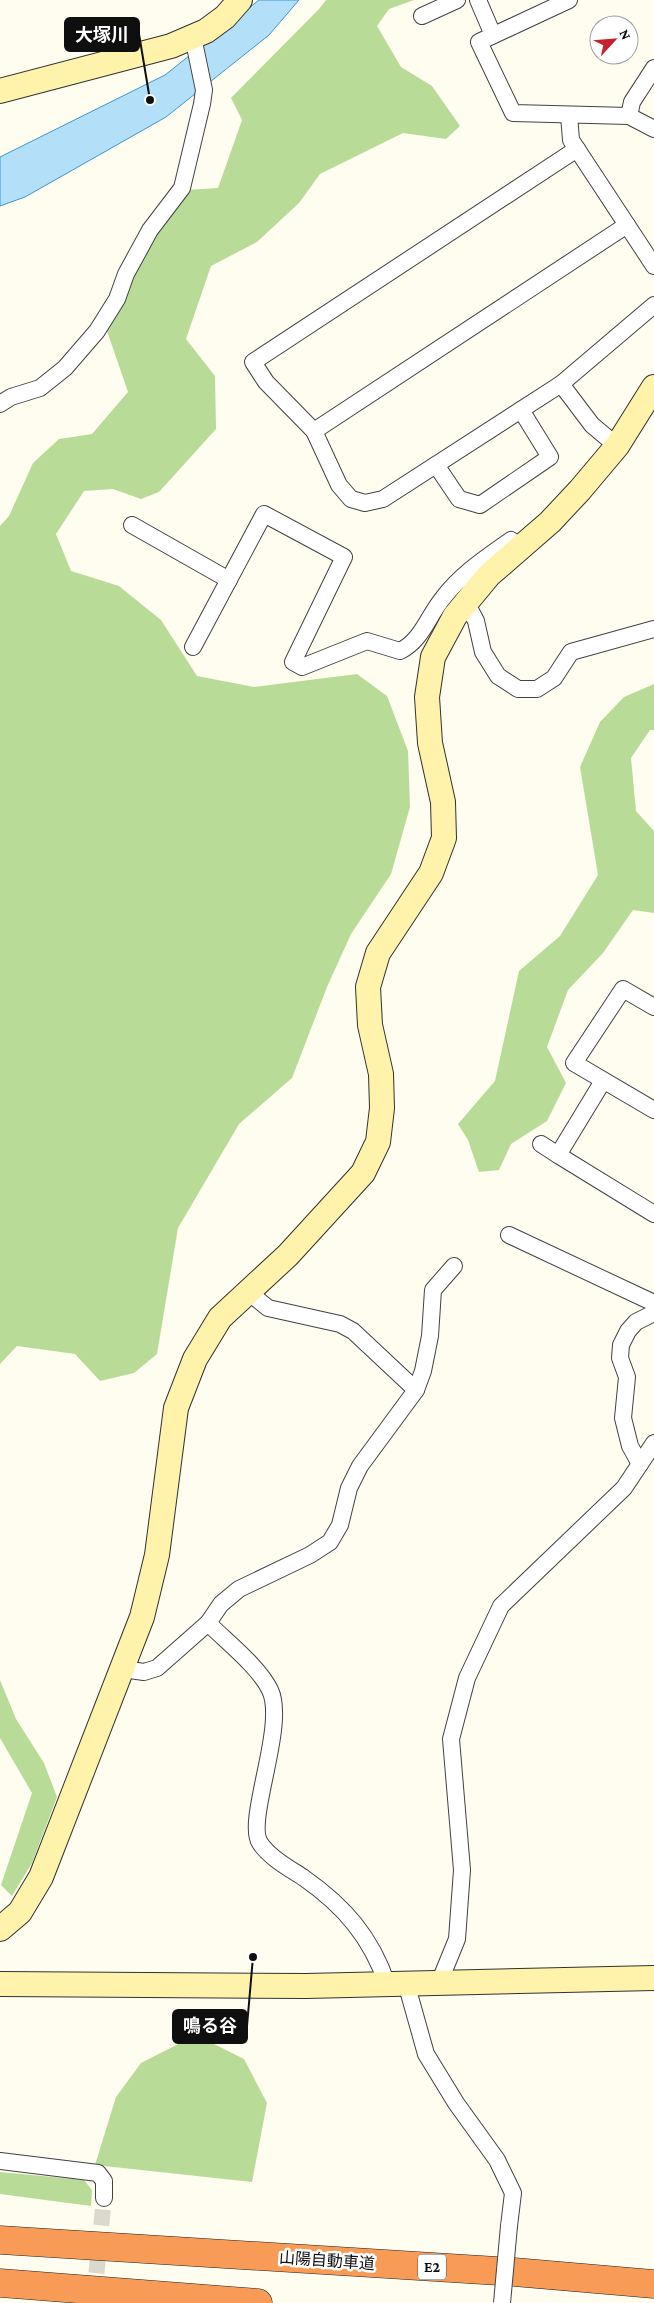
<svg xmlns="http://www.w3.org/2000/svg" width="654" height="2303" font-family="'Crimson Pro','Noto Sans JP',serif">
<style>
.forest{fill:#b8dc97}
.water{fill:#b3e0f8;stroke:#3998d1}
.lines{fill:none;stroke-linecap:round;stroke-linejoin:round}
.street-tunnel{stroke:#dbd8ce;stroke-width:16;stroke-dasharray:16 8;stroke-linecap:butt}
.street-casing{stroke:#424242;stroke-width:18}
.secondary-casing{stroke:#313131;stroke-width:26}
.highway-casing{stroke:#202020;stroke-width:29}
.street{stroke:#fff;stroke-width:16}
.secondary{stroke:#fff3ab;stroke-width:24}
.highway{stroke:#f89b56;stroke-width:28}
.street-bridge-casing{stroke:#424242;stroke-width:18;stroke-linecap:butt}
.street-bridge{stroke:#fff;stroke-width:16}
.labels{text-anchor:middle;stroke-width:5;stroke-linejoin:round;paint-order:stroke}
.shield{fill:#fff;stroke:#575757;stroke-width:1}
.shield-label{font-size:15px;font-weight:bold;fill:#0f0f0f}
.street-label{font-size:16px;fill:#0f0f0f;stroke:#fff}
.leader{fill:none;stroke:#0f0f0f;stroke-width:2}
.callout-dot{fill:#0f0f0f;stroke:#fff;stroke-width:2}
.callout{fill:#0f0f0f;stroke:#0f0f0f;stroke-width:2}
.callout-label{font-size:18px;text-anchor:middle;font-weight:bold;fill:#fff}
</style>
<rect width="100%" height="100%" fill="#fffcf0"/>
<!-- forest -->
<g class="forest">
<path d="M 326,0 L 414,0 L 389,9 L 377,26 L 401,67 L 432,86 L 460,126 L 446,139 L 403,133 L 320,174 L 299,203 L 257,242 L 211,266 L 186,339 L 215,376 L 216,429 L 159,492 L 141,499 L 113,489 L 84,491 L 56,534 L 71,571 L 119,586 L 161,620 L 197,676 L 254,687 L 357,674 L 387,696 L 408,751 L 410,807 L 391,874 L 351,934 L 327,987 L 292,1078 L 239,1124 L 178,1228 L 157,1354 L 134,1373 L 100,1381 L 75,1354 L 17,1346 L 0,1364 L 0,526 L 9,516 L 33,463 L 59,439 L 92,434 L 128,392 L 107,331 L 120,308 L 136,265 L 186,190 L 218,188 L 242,120 L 231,98 L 319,9 Z"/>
<path d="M 654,684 L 654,730 L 650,730 L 631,758 L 636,811 L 654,831 L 654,913 L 633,910 L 603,953 L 568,990 L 547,1047 L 566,1083 L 547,1121 L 511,1144 L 499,1170 L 479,1172 L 468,1140 L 458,1124 L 495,1081 L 519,971 L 560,936 L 598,875 L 580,767 L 600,722 L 624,697 Z"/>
<path d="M 0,1680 L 16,1719 L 44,1763 L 57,1797 L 32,1863 L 12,1896 L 1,1885 L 32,1793 L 0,1738 Z"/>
<path d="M 196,2035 L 244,2059 L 267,2103 L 252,2182 L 95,2165 L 116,2097 L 141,2063 Z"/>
<path d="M 0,2172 L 84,2180 L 92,2190 L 91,2206 L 0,2194 Z"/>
</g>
<!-- water -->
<path class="water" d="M 259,0 L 299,0 L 269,35 L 166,117 L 25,197 L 0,206 L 0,157 L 165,75 Z"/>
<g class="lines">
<!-- street-tunnel -->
<path class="street-tunnel" d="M 94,2297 L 104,2198"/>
<defs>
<g id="street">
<path d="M 478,0 L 493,35"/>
<path d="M 569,0 L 479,42 L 513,113 L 629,116 L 654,129"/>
<path d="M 422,16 L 457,0"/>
<path d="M 569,115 L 571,140 L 654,266"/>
<path d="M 629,116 L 632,102 L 654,68"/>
<path d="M 577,149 L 253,362 L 266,382 L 314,431 L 339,485 L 351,499 L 365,503 L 383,499 L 561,384 L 654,305"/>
<path d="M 561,384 L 592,425 L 617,446"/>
<path d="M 0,404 L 11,397 L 40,388 L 65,368 L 97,331 L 117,299 L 126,274 L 150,230 L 182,188 L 202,104 L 204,90 L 193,37"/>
<path d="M 314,431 L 627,225"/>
<path d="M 436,465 L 459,499 L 480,505 L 550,457 L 521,410"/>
<path d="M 132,525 L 229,580"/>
<path d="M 466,602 L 476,621 L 483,652 L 498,676 L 518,689 L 537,689 L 554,678 L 571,652 L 654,629"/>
<path d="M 193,647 L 264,514 L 344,557 L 293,662 L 302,667 L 367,641 L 400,651 C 422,640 428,616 443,598 C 461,574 487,557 511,540 L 522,547"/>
<path d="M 654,1007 L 623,989 L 574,1063 L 654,1110"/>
<path d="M 603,1081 L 558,1155 L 654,1214"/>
<path d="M 541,1144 L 558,1155"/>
<path d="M 509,1235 L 654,1303"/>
<path d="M 247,1291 L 268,1308 L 340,1324 L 353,1331 L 416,1390"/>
<path d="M 640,1464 L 630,1446 L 623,1418 L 627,1377 L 620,1358 L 621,1345 L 628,1331 L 636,1322 L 654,1313"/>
<path d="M 208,1623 C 227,1642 259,1667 270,1690 C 287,1725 245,1821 260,1843 C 270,1858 289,1868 304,1878 C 344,1906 371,1937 387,1984"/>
<path d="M 123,1669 L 144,1672 L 157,1668 L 208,1623 L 221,1604 L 239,1589 L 310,1555 L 330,1542 L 340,1525 L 349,1488 L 360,1466 L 416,1390 L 423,1371 L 430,1336 L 433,1290 L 454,1266"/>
<path d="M 406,1983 L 426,2054 L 456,2103 L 497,2160 L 513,2193 L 509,2226"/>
<path d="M 439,1983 L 457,1939 L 462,1870 L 451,1739 L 467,1678 L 501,1606 L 624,1488 L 654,1443"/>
<path d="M 0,2161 L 98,2173 L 104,2181 L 104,2198"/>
</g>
<g id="secondary">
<path d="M 0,91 L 171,46 L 206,31 L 225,17 L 240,0"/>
<path d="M 0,1929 L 20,1912 L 41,1877 L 142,1617 L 157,1555 L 176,1408 L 195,1359 L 220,1318 L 288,1255 L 363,1173 L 378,1142 L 382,1108 L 381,1074 L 370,1025 L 368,987 L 378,953 L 431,873 L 444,838 L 443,802 L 430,743 L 427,697 L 433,657 L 455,616 L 489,575 L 550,522 L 580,490 L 617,446 L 654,387"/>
<path d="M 0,1984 L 306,1986 L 654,1978"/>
</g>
<g id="highway">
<path d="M 0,2240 L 514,2272 L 654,2284"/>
<path d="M 0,2283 L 258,2303"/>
</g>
</defs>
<!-- street casing -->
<use href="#street" class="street-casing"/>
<!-- secondary casing -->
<use href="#secondary" class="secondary-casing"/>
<!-- highway casing -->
<use href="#highway" class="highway-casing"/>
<!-- street -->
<use href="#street" class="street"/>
<!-- secondary -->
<use href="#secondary" class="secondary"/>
<!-- highway -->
<use href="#highway" class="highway"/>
<defs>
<path id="street-bridge" d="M 502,2303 L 509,2226"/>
</defs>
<!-- street-bridge casing -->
<use href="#street-bridge" class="street-bridge-casing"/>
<!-- street-bridge -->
<use href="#street-bridge" class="street-bridge"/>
</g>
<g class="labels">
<!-- shield labels -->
<rect class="shield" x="418" y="2254.5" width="28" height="25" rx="4"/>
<g class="shield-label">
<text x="432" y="2272">E2</text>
</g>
<!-- street labels -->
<g class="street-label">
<text transform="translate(327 2260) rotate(4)" y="6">山陽自動車道</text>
</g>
</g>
<!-- callouts -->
<path class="leader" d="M150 100L139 34M253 1957L247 2026"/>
<g class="callout-dot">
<circle cx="150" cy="100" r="5"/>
<circle cx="253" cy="1957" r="5"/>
</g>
<g class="callout">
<rect x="65" y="18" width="74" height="33" rx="5"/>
<rect x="173" y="2010" width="74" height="33" rx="5"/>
</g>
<g class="callout-label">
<text x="102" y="41">大塚川</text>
<text x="210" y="2032">鳴る谷</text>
</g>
<!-- north arrow -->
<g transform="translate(614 40) rotate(64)"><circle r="24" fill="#ffffff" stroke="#9f9f9f"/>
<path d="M0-4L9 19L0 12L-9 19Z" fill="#c3222e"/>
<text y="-8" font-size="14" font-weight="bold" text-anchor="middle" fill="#0f0f0f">N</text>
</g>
</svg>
